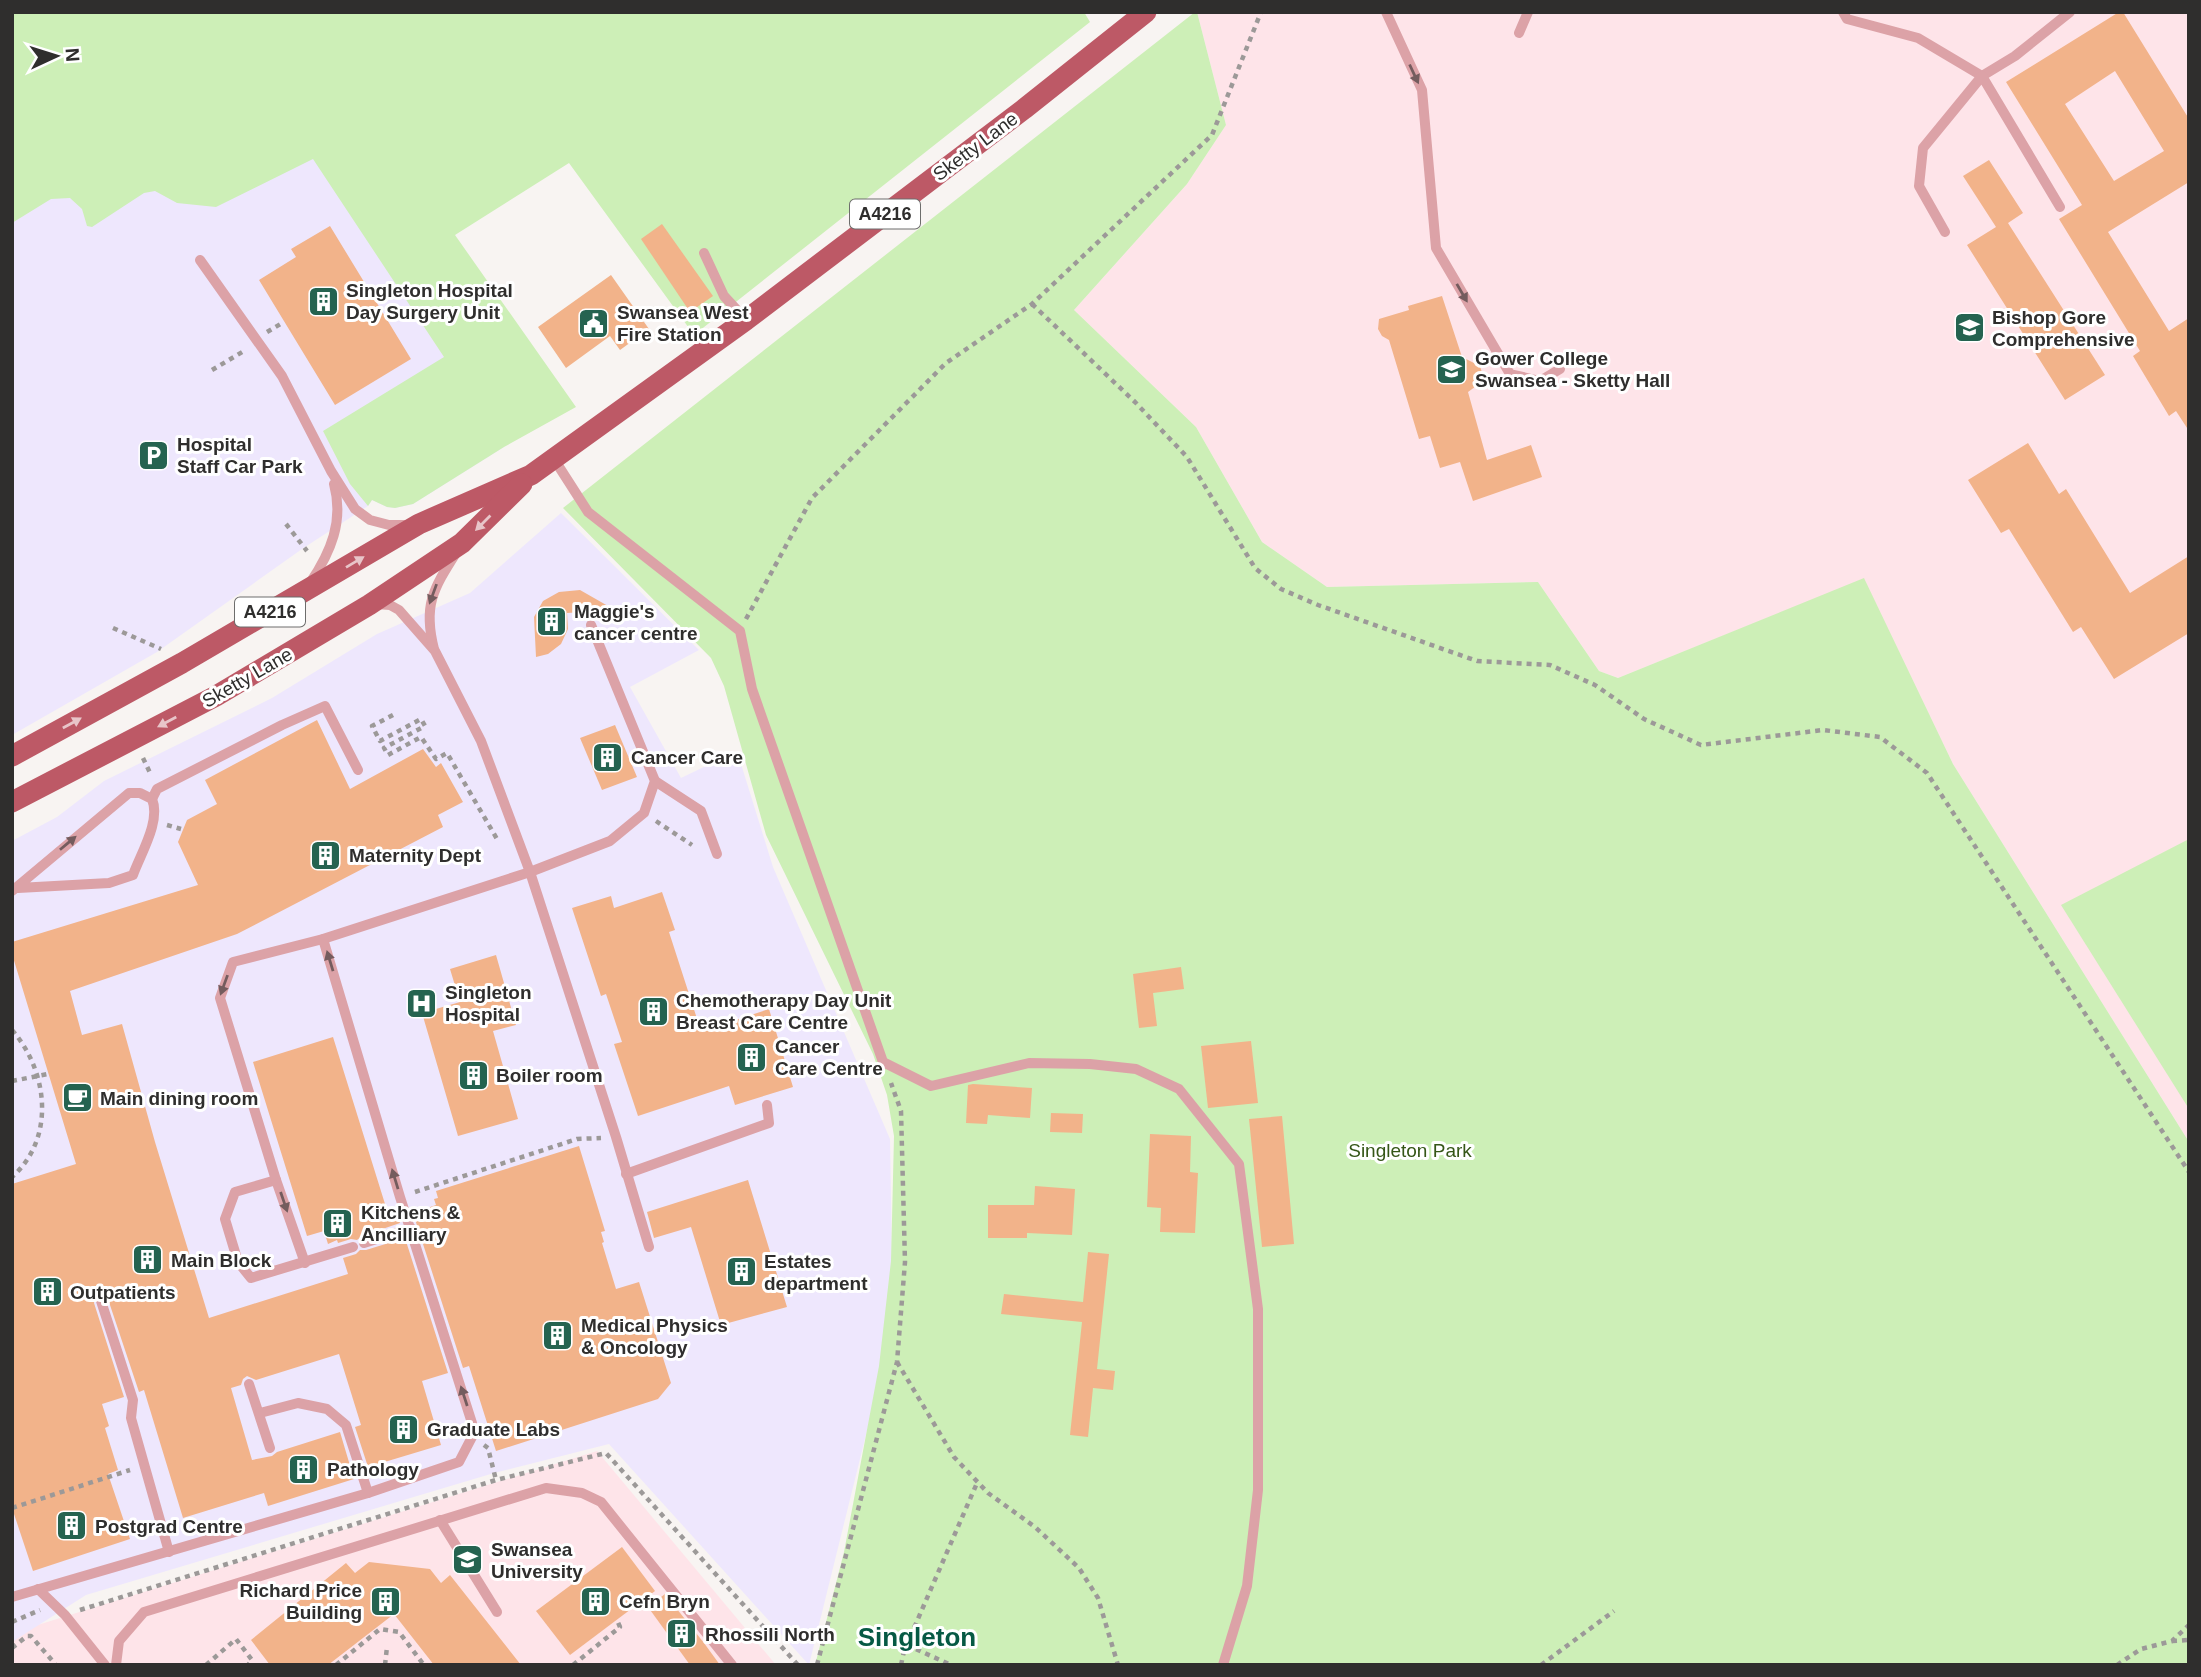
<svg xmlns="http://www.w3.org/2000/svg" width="2201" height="1677" font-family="Arial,sans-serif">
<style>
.education{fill:#fee4e9}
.medical{fill:#eee7fd}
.green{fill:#cdefb7}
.building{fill:#f2b38a;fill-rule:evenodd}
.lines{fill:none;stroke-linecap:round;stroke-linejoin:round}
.path{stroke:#9c9998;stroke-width:4.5;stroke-dasharray:5 5;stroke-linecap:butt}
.lane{stroke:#dca2a7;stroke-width:10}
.primary{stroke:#bd5966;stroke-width:21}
.oneway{fill:#745c5e}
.oneway2{fill:#e8c5c9}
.labels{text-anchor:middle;stroke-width:6;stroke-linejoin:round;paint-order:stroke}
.shield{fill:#fff;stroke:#6d6d6c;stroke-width:2}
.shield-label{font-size:18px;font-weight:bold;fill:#2f2e2d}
.street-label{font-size:19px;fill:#2f2e2d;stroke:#fff}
.poi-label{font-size:19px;font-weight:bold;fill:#2f2e2d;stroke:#fff;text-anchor:start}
.park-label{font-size:19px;fill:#355617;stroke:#fff}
.district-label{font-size:26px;font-weight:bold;fill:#065944;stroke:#fff}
</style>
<rect width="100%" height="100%" fill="#f8f4f2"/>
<!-- education -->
<g class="education">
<path d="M 1197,12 L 2189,12 L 2189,1142 L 1953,764 L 1864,579 L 1618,678 L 1599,671 L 1538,582 L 1327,587 L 1262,542 L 1196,427 L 1074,310 L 1187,184 L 1226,125 Z"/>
<path d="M 597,1451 L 776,1665 L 12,1665 L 12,1633 Z"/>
</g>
<!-- medical -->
<g class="medical">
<path d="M 224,12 L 504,447 L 413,504 L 395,508 L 387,507 L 372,500 L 368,506 L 302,549 L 157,652 L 12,735 L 12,31 Z"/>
<path d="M 561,513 L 699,650 L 630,687 L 681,778 L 737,751 L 773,867 L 890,1139 L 892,1260 L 883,1366 L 809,1665 L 609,1444 L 494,1473 L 86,1595 L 12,1642 L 12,841 L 57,817 L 104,781 L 272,698 L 377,634 L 470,593 Z"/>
</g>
<!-- green -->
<g class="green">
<path d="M 12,12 L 1084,12 L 1090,22 L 694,335 L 569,163 L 455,235 L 576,407 L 504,447 L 413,504 L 395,508 L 387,507 L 372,500 L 368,506 L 350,484 L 323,431 L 444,357 L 313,159 L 216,207 L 177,203 L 155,191 L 144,193 L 92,227 L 87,226 L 82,209 L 70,198 L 51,199 L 12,223 Z"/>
<path d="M 1195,12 L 1197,12 L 1226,125 L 1187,184 L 1074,310 L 1196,427 L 1262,542 L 1327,587 L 1538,582 L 1599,671 L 1618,678 L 1864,578 L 1953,764 L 2189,1142 L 2189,1665 L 815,1665 L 844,1552 L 879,1366 L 891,1261 L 894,1136 L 887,1095 L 873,1054 L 766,835 L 724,686 L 711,658 L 563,508 Z"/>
<path d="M 2189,839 L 2189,1109 L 2061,905 Z"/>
</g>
<!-- building -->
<g class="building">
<path d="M 2119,12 L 2123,12 L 2189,119 L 2189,182 L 2108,232 L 2169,331 L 2189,318 L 2189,431 L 2176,411 L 2169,416 L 2133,356 L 2140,351 L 2059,219 L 2082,205 L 2006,82 ZM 2115,71 L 2164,151 L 2114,181 L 2065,104 Z"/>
<path d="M 1989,160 L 2023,213 L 2008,223 L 2105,375 L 2065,400 L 1967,245 L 1996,227 L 1963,176 Z"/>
<path d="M 662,224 L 713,296 L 690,312 L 641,239 Z"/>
<path d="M 330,226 L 411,359 L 335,405 L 259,280 L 296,257 L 291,249 Z"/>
<path d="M 611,275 L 649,329 L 620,350 L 610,336 L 566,368 L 538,327 Z"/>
<path d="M 1442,296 L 1462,357 L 1480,366 L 1483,376 L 1479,384 L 1468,392 L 1487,460 L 1531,445 L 1542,477 L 1473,501 L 1460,462 L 1440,468 L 1430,436 L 1419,439 L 1389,340 L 1382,336 L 1378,329 L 1379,319 L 1409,310 L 1408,306 Z"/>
<path d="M 2028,443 L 2059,494 L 2066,489 L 2130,593 L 2189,556 L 2189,633 L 2114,679 L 2081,627 L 2073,632 L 2009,529 L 2001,533 L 1968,480 Z"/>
<path d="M 580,590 L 615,610 L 567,613 L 568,629 L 561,644 L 548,654 L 536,657 L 534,617 L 543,601 L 559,592 Z"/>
<path d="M 317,720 L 350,789 L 423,749 L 436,767 L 441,763 L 463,802 L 438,815 L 443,827 L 237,934 L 70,991 L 82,1035 L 122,1024 L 155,1142 L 209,1318 L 348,1274 L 343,1258 L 356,1254 L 360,1250 L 366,1250 L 405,1238 L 448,1373 L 422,1381 L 441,1445 L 368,1467 L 355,1427 L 361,1425 L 339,1354 L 256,1380 L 247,1376 L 243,1379 L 241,1385 L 231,1388 L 252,1460 L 272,1456 L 277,1452 L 340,1432 L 354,1479 L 268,1506 L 264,1493 L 183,1518 L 144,1390 L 139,1392 L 108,1299 L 106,1295 L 99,1293 L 95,1296 L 94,1303 L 124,1397 L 102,1404 L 109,1426 L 105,1428 L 118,1470 L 108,1474 L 130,1539 L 33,1571 L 12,1508 L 12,1184 L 76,1164 L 12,954 L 12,942 L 198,885 L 178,842 L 187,820 L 217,804 L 205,780 Z"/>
<path d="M 615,725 L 637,777 L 602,790 L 580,738 Z"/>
<path d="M 662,892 L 675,930 L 669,932 L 700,1028 L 704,1027 L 705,1030 L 769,1009 L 793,1087 L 735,1105 L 729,1086 L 638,1116 L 614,1044 L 622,1042 L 606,994 L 601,996 L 572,908 L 611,896 L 614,908 Z"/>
<path d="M 496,955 L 516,1025 L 493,1031 L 518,1119 L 458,1136 L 422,1013 L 460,1002 L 450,969 Z"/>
<path d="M 1181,967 L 1184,989 L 1153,993 L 1157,1026 L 1139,1028 L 1133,974 Z"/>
<path d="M 333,1037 L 390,1220 L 398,1218 L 400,1223 L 362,1236 L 357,1240 L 351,1239 L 338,1243 L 337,1240 L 328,1244 L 324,1231 L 307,1236 L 253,1062 Z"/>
<path d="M 1251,1041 L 1258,1103 L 1208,1108 L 1201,1046 Z"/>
<path d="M 973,1084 L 1032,1088 L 1030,1118 L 988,1115 L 987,1124 L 966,1123 L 968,1085 Z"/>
<path d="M 1051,1113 L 1083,1114 L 1082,1133 L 1050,1132 Z"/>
<path d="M 1282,1116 L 1294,1244 L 1262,1247 L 1249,1119 Z"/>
<path d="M 1150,1134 L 1191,1136 L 1190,1172 L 1198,1173 L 1195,1233 L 1160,1232 L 1161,1208 L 1147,1207 Z"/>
<path d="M 579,1146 L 605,1231 L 601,1232 L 604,1242 L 602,1243 L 616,1289 L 639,1282 L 671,1383 L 658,1399 L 496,1451 L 469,1366 L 463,1368 L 413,1213 L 436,1205 L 434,1199 L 438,1198 L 436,1191 Z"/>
<path d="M 748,1180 L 787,1307 L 721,1325 L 691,1227 L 654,1238 L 647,1212 Z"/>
<path d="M 1035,1186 L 1075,1189 L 1072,1235 L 1027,1233 L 1027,1238 L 988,1238 L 988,1205 L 1034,1205 Z"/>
<path d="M 1088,1252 L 1109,1254 L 1097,1369 L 1115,1371 L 1113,1390 L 1093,1388 L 1088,1437 L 1070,1435 L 1082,1322 L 1001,1314 L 1004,1294 L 1083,1302 Z"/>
<path d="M 622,1547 L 655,1591 L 570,1655 L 536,1611 Z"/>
<path d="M 369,1562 L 430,1569 L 441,1583 L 450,1575 L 521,1665 L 434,1665 L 394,1614 L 328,1665 L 270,1665 L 251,1640 L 346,1563 L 355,1573 Z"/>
<path d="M 665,1594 L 704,1643 L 720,1665 L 690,1665 L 648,1607 Z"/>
</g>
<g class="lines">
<!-- path -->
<g class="path">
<path d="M 1032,304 L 1135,402 L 1187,457 L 1255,568 L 1281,589 L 1318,605 L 1477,661 L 1550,665 L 1595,685 L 1644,719 L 1701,745 L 1823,730 L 1880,737 L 1927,773 L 2189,1172"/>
<path d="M 267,332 L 284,322"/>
<path d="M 212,370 L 244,351"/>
<path d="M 286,524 L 307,551"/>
<path d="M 746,619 L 812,498 L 946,363 L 1032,304 L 1212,135 L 1261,12"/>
<path d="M 113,628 L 161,649"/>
<path d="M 393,715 L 372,726 L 380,741 L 421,719 L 425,726 L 384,748 L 388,755 L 421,737 L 436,759 L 447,753 L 497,839"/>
<path d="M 143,758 L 151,775"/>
<path d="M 656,821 L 692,845"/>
<path d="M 167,825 L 181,829"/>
<path d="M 12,1030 C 48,1071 56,1138 12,1177"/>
<path d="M 12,1081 L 48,1074"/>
<path d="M 415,1192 L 577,1139 L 601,1138"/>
<path d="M 897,1362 L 954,1457 L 988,1493 L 1035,1527 L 1079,1568 L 1098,1598 L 1118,1665"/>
<path d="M 484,1445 L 488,1448 L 496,1480"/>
<path d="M 12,1508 L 130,1470"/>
<path d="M 80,1610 L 496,1480 L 606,1453 L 798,1665"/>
<path d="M 12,1622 L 40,1610"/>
<path d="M 2172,1641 L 2189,1640"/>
<path d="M 907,1645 L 951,1665"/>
<path d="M 12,1648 L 27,1636 L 31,1636 L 56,1665"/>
<path d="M 206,1665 L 236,1639 L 252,1660 L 248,1665"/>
<path d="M 336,1665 L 380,1629 L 399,1632 L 424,1665"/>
<path d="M 385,1665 L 387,1647"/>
<path d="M 573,1665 L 620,1627 L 617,1620"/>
<path d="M 817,1665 L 897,1362 L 905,1262 L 901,1111 L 891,1083"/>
<path d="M 901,1665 L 904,1651 L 977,1483"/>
<path d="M 1541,1665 L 1614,1611"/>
<path d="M 2117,1665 L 2141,1649 L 2172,1641 L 2189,1625"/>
</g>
<!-- lane -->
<g class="lane">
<path d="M 1386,12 L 1422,90 L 1436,248 L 1510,374 L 1540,381 L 1560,369"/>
<path d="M 1843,12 L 1847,19 L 1918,38 L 1982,76 L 2015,56 L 2070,12"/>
<path d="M 1519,33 L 1528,12"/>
<path d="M 1945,232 L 1919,186 L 1923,148 L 1982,76 L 2060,207"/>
<path d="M 704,253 L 724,296 L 746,320"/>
<path d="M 200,260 L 282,376 L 331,471 L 355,509 L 370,520 L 389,525 L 408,525"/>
<path d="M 554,459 L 588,512 L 740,631 L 752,689 L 883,1062 L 931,1086 L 1029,1063 L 1090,1064 L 1136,1069 L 1179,1089 L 1239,1164 L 1258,1309 L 1258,1490 L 1247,1586 L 1223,1665"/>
<path d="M 310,583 C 331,552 344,521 334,484"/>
<path d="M 376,604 L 390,605 L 399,610 L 435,651 L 481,741 L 530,872 L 616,1137 L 649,1247"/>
<path d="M 434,649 C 423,606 433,589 456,553"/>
<path d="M 655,781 L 701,811 L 717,854"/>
<path d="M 152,799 L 157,789 L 282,725 L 325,706 L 358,770"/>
<path d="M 12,891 L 129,793 L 140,793 L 152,799 C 161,821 141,853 133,875 L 109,883 L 18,888"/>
<path d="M 626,1174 L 769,1123 L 767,1105"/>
<path d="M 276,1180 L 235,1192 L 225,1219 L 238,1262 L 251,1278 L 353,1247"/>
<path d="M 364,1243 L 411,1228"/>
<path d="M 305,1263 L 276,1180 L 220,998 L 233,962 L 323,939 L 530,872 L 610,841 L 644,813 L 655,781 L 591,625"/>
<path d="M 101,1301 L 133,1400 L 131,1418 L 169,1552"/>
<path d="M 249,1384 L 270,1448"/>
<path d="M 260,1413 L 298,1403 L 327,1409 L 346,1425 L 368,1493"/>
<path d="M 440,1520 L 497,1612"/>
<path d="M 38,1589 L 65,1615 L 105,1665"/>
<path d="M 12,1597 L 368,1493 L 459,1462 L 472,1437 L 472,1423 L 400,1197 L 323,939"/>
<path d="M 116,1665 L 119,1641 L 144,1612 L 546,1488 L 582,1493 L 601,1502 L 732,1665"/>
</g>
<!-- primary -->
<g class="primary">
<path d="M 12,756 L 182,663 L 419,524 L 531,475 L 746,320 L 1024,109 L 1146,12"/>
<path d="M 12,802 L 216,696 L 369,605 L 462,543 L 522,484"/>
</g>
</g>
<!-- one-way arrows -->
<defs><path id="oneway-solid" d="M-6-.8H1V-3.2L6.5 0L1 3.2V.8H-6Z" transform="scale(1.75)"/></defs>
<g class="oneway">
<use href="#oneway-solid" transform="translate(1414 74) rotate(65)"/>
<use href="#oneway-solid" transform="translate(1462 293) rotate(60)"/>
<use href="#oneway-solid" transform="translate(433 594) rotate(110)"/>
<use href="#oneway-solid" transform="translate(68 843) rotate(-40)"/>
<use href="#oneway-solid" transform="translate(330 961) rotate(-107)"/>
<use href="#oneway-solid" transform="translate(224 985) rotate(110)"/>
<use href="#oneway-solid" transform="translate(395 1179) rotate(-107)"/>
<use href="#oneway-solid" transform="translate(284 1202) rotate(71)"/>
<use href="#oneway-solid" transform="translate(464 1396) rotate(-108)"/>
</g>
<g class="oneway2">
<use href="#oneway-solid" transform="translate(483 523) rotate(135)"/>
<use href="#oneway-solid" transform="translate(355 562) rotate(-31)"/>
<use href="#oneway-solid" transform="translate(167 722) rotate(152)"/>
<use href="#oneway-solid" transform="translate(72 723) rotate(-29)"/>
</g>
<!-- icons -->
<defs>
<symbol id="building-square" viewBox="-11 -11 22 22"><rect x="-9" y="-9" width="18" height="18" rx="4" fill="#256350" stroke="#fff"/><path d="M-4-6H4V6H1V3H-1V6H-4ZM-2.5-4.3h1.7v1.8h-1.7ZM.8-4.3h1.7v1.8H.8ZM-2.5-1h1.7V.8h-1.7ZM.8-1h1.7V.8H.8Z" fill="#fff"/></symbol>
<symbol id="civic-square" viewBox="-11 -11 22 22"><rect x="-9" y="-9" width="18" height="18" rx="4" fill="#256350" stroke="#fff"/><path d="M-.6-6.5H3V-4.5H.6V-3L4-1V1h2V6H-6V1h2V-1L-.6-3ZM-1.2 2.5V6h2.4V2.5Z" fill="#fff"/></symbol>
<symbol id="school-square" viewBox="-11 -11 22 22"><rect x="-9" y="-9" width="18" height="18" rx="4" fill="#256350" stroke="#fff"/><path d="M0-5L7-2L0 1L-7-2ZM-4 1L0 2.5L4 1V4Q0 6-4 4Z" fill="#fff"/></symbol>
<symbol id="university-square" viewBox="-11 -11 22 22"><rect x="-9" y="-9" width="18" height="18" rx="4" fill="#256350" stroke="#fff"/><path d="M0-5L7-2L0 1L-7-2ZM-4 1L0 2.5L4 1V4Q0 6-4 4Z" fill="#fff"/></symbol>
<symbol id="parking-square" viewBox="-11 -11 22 22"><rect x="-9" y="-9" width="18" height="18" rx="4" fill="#256350" stroke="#fff"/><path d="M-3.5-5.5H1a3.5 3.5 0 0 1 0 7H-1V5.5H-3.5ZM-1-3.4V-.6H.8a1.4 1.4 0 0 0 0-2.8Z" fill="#fff"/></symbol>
<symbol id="hospital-square" viewBox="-11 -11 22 22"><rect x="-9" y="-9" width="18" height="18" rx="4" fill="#256350" stroke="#fff"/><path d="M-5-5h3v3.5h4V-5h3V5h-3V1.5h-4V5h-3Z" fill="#fff"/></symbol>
<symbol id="cafe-square" viewBox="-11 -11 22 22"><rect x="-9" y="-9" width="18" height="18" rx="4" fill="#256350" stroke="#fff"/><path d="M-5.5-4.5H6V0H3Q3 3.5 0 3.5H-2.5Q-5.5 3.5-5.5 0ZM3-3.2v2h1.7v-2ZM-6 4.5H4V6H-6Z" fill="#fff"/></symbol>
</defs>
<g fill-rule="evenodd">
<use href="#building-square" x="306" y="284" width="35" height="35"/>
<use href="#civic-square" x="576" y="306" width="35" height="35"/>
<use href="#school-square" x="1952" y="310" width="35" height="35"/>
<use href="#university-square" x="1434" y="352" width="35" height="35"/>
<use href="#parking-square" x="136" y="438" width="35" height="35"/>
<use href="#building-square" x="534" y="604" width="35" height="35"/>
<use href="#building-square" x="590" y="740" width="35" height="35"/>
<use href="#building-square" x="308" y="838" width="35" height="35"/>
<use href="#hospital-square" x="404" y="986" width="35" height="35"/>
<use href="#building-square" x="636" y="994" width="35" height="35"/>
<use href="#building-square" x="734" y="1040" width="35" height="35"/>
<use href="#building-square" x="456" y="1058" width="35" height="35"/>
<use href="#cafe-square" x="60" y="1080" width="35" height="35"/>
<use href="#building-square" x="320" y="1206" width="35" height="35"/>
<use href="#building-square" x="130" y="1242" width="35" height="35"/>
<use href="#building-square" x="724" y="1254" width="35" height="35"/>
<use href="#building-square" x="30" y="1274" width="35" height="35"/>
<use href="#building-square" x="540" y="1318" width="35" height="35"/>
<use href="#building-square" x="386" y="1412" width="35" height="35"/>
<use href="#building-square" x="286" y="1452" width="35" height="35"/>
<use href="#building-square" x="54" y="1508" width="35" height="35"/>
<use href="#university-square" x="450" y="1542" width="35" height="35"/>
<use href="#building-square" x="368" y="1584" width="35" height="35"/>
<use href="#building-square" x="578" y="1584" width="35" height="35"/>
<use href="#building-square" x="664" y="1616" width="35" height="35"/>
</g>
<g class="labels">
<!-- shield labels -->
<g class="shield">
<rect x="850" y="199.5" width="70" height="29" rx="5"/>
<rect x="235" y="597.5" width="70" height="29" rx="5"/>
</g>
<g class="shield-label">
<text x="885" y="220">A4216</text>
<text x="270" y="618">A4216</text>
</g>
<!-- street labels -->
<g class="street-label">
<text transform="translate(975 146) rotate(-37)" y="7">Sketty Lane</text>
<text transform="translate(247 677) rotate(-30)" y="7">Sketty Lane</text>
</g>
<!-- poi labels -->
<g class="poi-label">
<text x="346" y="297">Singleton Hospital<tspan x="346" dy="22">Day Surgery Unit</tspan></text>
<text x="617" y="319">Swansea West<tspan x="617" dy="22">Fire Station</tspan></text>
<text x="1992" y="324">Bishop Gore<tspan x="1992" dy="22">Comprehensive</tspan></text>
<text x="1475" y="365">Gower College<tspan x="1475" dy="22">Swansea - Sketty Hall</tspan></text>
<text x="177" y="451">Hospital<tspan x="177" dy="22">Staff Car Park</tspan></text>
<text x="574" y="618">Maggie's<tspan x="574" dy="22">cancer centre</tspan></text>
<text x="631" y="764">Cancer Care</text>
<text x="349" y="862">Maternity Dept</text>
<text x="445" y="999">Singleton<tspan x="445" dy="22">Hospital</tspan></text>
<text x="676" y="1007">Chemotherapy Day Unit<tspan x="676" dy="22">Breast Care Centre</tspan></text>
<text x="775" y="1053">Cancer<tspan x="775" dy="22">Care Centre</tspan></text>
<text x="496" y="1082">Boiler room</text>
<text x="100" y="1105">Main dining room</text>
<text x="361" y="1219">Kitchens &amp;<tspan x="361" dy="22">Ancilliary</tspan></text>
<text x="171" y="1267">Main Block</text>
<text x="764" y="1268">Estates<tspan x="764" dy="22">department</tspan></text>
<text x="70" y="1299">Outpatients</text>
<text x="581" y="1332">Medical Physics<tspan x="581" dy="22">&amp; Oncology</tspan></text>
<text x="427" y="1436">Graduate Labs</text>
<text x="327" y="1476">Pathology</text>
<text x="95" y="1533">Postgrad Centre</text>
<text x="491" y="1556">Swansea<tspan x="491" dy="22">University</tspan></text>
<text x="362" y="1597" text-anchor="end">Richard Price<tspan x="362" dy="22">Building</tspan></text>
<text x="619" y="1608">Cefn Bryn</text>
<text x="705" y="1641">Rhossili North</text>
</g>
<!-- park labels -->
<g class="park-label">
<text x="1410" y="1157">Singleton Park</text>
</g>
<!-- district labels -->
<g class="district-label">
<text x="917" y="1646">Singleton</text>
</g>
</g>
<!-- border -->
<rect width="2201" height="1677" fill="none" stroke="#2f2e2d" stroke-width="28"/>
<!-- north arrow -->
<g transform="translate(56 56) rotate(86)" stroke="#ffffff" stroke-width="5" paint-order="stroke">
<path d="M0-5L12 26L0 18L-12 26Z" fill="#2f2e2d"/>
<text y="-10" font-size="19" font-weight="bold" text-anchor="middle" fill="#2f2e2d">N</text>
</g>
</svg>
